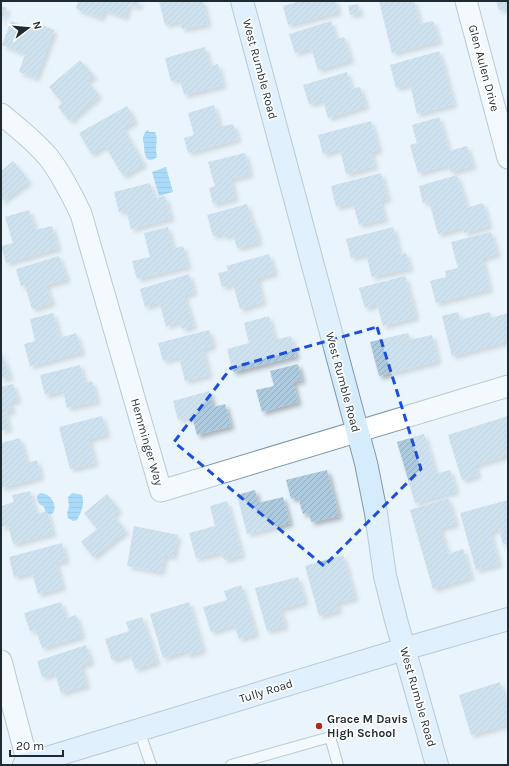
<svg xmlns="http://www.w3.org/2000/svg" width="509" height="766" font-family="Karla,sans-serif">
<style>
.water{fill:url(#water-rules)}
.building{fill:url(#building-hatch);filter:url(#shadow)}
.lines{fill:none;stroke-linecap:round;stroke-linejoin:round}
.lane-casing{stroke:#7d98ab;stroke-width:12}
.street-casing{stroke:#7d98ab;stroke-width:23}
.secondary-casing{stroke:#7d98ab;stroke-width:24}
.lane{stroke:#fff;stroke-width:10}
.street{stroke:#fff;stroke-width:21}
.secondary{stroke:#d5ecfc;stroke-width:22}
.marked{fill:none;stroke:#1d4ed8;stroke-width:3;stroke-dasharray:8 5;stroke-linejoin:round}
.poi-dot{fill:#b5261f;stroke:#fff;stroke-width:1.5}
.labels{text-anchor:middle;stroke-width:3.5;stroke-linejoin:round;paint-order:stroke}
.street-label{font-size:12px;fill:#1f2a31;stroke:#fff}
.poi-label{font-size:12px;font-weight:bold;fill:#1f2a31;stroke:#fff;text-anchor:start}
</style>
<defs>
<pattern id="water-rules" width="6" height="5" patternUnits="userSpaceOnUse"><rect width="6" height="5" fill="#5cbbf5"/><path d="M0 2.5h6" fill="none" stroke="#4b98c7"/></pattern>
<pattern id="building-hatch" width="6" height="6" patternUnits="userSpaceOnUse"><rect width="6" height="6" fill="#aecade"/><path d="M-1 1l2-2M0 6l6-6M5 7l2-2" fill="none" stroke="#95aebf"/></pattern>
<filter id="shadow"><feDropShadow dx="3.5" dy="3.5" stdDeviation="2" flood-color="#0004"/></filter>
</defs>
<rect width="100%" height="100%" fill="#e9f4fc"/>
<!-- water -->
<g class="water">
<path d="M 148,130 L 149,132 L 155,132 C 158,138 156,143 156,150 C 156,152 157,155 157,157 C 145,166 144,152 144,144 C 143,141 142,138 144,135 C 145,132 146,131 148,130 Z"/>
<path d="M 166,167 L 173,192 L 159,196 L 152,172 Z"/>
<path d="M 40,493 C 50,493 58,504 53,513 L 50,515 L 46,513 L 44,507 C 39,504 37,502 37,496 Z"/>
<path d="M 72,493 L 78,494 L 82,495 C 85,504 81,513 77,520 L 73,521 L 68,518 L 67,513 L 69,507 L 68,497 Z"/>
</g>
<!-- building -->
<g class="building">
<path d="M 78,1 L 140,1 L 138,7 L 129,4 L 125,17 L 104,10 L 101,18 L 76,9 Z"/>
<path d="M 159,1 L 203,1 L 208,24 L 182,29 L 180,21 L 165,25 Z"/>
<path d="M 301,1 L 336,1 L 338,12 L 288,25 L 283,6 Z"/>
<path d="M 379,1 L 414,1 L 420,24 L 433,21 L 439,41 L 392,53 Z"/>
<path d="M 496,1 L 508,1 L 508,7 L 499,10 Z"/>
<path d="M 358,4 L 360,13 L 350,15 L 348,6 Z"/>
<path d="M 1,6 L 7,8 L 1,23 Z"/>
<path d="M 11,21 L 34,30 L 37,23 L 54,30 L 36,78 L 19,72 L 25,54 L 2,45 Z"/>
<path d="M 331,21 L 336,39 L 344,37 L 351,60 L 318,70 L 311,48 L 295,53 L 289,34 Z"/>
<path d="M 205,47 L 210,66 L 218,64 L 223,85 L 184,95 L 180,79 L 171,81 L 165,58 Z"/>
<path d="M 439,51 L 454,104 L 417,114 L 410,84 L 396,88 L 390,65 Z"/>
<path d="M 80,60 L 94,76 L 87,81 L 99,95 L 70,121 L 58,107 L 62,103 L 49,87 Z"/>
<path d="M 347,72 L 352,89 L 360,87 L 366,106 L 328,118 L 323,100 L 309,104 L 303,85 Z"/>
<path d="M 214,105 L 220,127 L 233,124 L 238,139 L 188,153 L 184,138 L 194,135 L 188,113 Z"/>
<path d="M 127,106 L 135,121 L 123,128 L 144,164 L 123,176 L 105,146 L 91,154 L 79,133 Z"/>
<path d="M 439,117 L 449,151 L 467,146 L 473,166 L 450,172 L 448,165 L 418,173 L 410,145 L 417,143 L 412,125 Z"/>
<path d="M 371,121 L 379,150 L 371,152 L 375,166 L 346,174 L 340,149 L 323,154 L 318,135 Z"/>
<path d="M 245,153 L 250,174 L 231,179 L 235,198 L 213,204 L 209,188 L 215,186 L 208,162 Z"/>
<path d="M 13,161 L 29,181 L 1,202 L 1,171 Z"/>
<path d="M 381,173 L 388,199 L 380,201 L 385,219 L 359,225 L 353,203 L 336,207 L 331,186 Z"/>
<path d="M 457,175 L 467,208 L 483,203 L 489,226 L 464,233 L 463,227 L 438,234 L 429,201 L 423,203 L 419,186 Z"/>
<path d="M 150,183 L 155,198 L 165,196 L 171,218 L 131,229 L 126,210 L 119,212 L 114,192 Z"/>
<path d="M 247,204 L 253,226 L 255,225 L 259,242 L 237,248 L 233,234 L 224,237 L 223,233 L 213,236 L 207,215 Z"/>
<path d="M 29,210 L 35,230 L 52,226 L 58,248 L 6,263 L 1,246 L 13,243 L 5,217 Z"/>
<path d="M 168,227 L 173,249 L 183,246 L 188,266 L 137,279 L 132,261 L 150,257 L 144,233 Z"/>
<path d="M 393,227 L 400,254 L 406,253 L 410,268 L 372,277 L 366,254 L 351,258 L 346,239 Z"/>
<path d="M 491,232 L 497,254 L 482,258 L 490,289 L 436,303 L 430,281 L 446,277 L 445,271 L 458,268 L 451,242 Z"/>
<path d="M 269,254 L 275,273 L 257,278 L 263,302 L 240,309 L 233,284 L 222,287 L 218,273 L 228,271 L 226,266 Z"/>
<path d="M 59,256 L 67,279 L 46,285 L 52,303 L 32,309 L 25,285 L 21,286 L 16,269 Z"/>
<path d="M 189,274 L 194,292 L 184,295 L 194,326 L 182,329 L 180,321 L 166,326 L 159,302 L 145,307 L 140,289 Z"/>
<path d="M 405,276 L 416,317 L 383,326 L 377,304 L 365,308 L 359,288 Z"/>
<path d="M 458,312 L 460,320 L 490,312 L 491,318 L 508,313 L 508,341 L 452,356 L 442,316 Z"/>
<path d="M 53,313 L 60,338 L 76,333 L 82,352 L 30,366 L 24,344 L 35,341 L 30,319 Z"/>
<path d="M 269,316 L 275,340 L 291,336 L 296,356 L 233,372 L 227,349 L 249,343 L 244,323 Z"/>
<path d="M 209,330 L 213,346 L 203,349 L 209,375 L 185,381 L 179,357 L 163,361 L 158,343 Z"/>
<path d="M 408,333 L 410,340 L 432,335 L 438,361 L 379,376 L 370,342 Z"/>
<path d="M 1,350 L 10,377 L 1,379 Z"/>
<path d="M 298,364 L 302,380 L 293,382 L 298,402 L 262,412 L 256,390 L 274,386 L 270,371 Z"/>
<path d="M 80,365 L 85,383 L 92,381 L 97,401 L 67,408 L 63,391 L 45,395 L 40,375 Z"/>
<path d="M 13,384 L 18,400 L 10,402 L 12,411 L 5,413 L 9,428 L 1,431 L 1,387 Z"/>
<path d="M 209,391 L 213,407 L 225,404 L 231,426 L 197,435 L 192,416 L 178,420 L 173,401 Z"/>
<path d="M 102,416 L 107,434 L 89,439 L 95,463 L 70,469 L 59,427 Z"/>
<path d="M 508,416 L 508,455 L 475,465 L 478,475 L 462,480 L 448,435 Z"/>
<path d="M 424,434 L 436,474 L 450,470 L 456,491 L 415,503 L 397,442 Z"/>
<path d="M 20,438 L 27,463 L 37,460 L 41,477 L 1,488 L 1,469 L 3,468 L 1,462 L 1,443 Z"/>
<path d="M 327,470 L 339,516 L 311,522 L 309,513 L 303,514 L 298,497 L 291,499 L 286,480 Z"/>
<path d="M 255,490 L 258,503 L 283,497 L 290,523 L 247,534 L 237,495 Z"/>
<path d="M 30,491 L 36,514 L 47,511 L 53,533 L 13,544 L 8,525 L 1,527 L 1,506 L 14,502 L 12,495 Z"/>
<path d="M 107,494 L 119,510 L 113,515 L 126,531 L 93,557 L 81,542 L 97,529 L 84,513 Z"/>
<path d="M 448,498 L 456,524 L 440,528 L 448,554 L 463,549 L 471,577 L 433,589 L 410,510 Z"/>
<path d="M 508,500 L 508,543 L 503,545 L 499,529 L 490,532 L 499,564 L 476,570 L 460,513 Z"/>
<path d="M 227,501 L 242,555 L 224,560 L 222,552 L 196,558 L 189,533 L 215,526 L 210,506 Z"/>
<path d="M 134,526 L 178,535 L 173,557 L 165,555 L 161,572 L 127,566 Z"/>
<path d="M 62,543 L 66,560 L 56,563 L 63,587 L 38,594 L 32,572 L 14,577 L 9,557 Z"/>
<path d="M 343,555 L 355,598 L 336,603 L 339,610 L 319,616 L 305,566 Z"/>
<path d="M 298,577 L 305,602 L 280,609 L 285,626 L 267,631 L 255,588 Z"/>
<path d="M 241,585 L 256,634 L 239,639 L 234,625 L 211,632 L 203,607 L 227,600 L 224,591 Z"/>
<path d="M 61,602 L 66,618 L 76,615 L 82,636 L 42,648 L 36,630 L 30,631 L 24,613 Z"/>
<path d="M 189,602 L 203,650 L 187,655 L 186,651 L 163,658 L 150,614 Z"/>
<path d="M 142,617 L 157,662 L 135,669 L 130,654 L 112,660 L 105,639 L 129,631 L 126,622 Z"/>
<path d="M 86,645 L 91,662 L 81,665 L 87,685 L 61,693 L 55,673 L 42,677 L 37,661 Z"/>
<path d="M 500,682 L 508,709 L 508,724 L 471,735 L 459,695 Z"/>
</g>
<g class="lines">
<defs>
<g id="lane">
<path d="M 139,730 L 151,765"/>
<path d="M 231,765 L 330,737 L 338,765"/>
</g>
<g id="street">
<path d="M 466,1 L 508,158"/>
<path d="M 1,114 C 18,128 35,141 49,158 C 62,175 72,195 81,214 L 161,491 L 508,386"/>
<path d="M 1,661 L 28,764"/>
</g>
<g id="secondary">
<path d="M 242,1 L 366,463 L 376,513 L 385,576 L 396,620 L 437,765"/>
<path d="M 24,765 L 404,649 L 508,619"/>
</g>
</defs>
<!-- lane casing -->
<use href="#lane" class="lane-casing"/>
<!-- street casing -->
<use href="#street" class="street-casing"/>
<!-- secondary casing -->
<use href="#secondary" class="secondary-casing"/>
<!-- lane -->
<use href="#lane" class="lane"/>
<!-- street -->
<use href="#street" class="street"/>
<!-- secondary -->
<use href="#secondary" class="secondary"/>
</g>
<!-- marked area -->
<path d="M0 0H509V766H0ZM 377,327 L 421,469 L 324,566 L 174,442 L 231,368 Z" fill="#e9f4fc" fill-opacity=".55" fill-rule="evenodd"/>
<path class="marked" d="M 377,327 L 421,469 L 324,566 L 174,442 L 231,368 Z"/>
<!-- markers -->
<circle class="poi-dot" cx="319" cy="726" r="4"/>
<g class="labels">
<!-- street labels -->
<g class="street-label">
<text transform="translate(484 68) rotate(75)" y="4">Glen Aulen Drive</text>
<text transform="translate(260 69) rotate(75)" y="4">West Rumble Road</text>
<text transform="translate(343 382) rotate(75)" y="4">West Rumble Road</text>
<text transform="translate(147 442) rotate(74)" y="4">Hemminger Way</text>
<text transform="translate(266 691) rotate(-17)" y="4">Tully Road</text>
<text transform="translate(418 697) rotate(74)" y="4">West Rumble Road</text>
</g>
<!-- poi labels -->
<g class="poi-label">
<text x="327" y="723">Grace M Davis<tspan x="327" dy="14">High School</tspan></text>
</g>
</g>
<!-- border -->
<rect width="509" height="766" fill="none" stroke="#1f2a31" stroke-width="4"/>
<!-- north arrow -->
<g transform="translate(28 28) rotate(74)" stroke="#ffffff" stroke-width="3" paint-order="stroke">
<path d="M0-3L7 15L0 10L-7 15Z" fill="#1f2a31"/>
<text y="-6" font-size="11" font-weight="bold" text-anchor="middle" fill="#1f2a31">N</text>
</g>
<!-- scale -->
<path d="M10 750v6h53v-6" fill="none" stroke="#1f2a31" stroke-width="2"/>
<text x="16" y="750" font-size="12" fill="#1f2a31" stroke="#ffffff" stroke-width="3" paint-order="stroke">20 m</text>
</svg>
